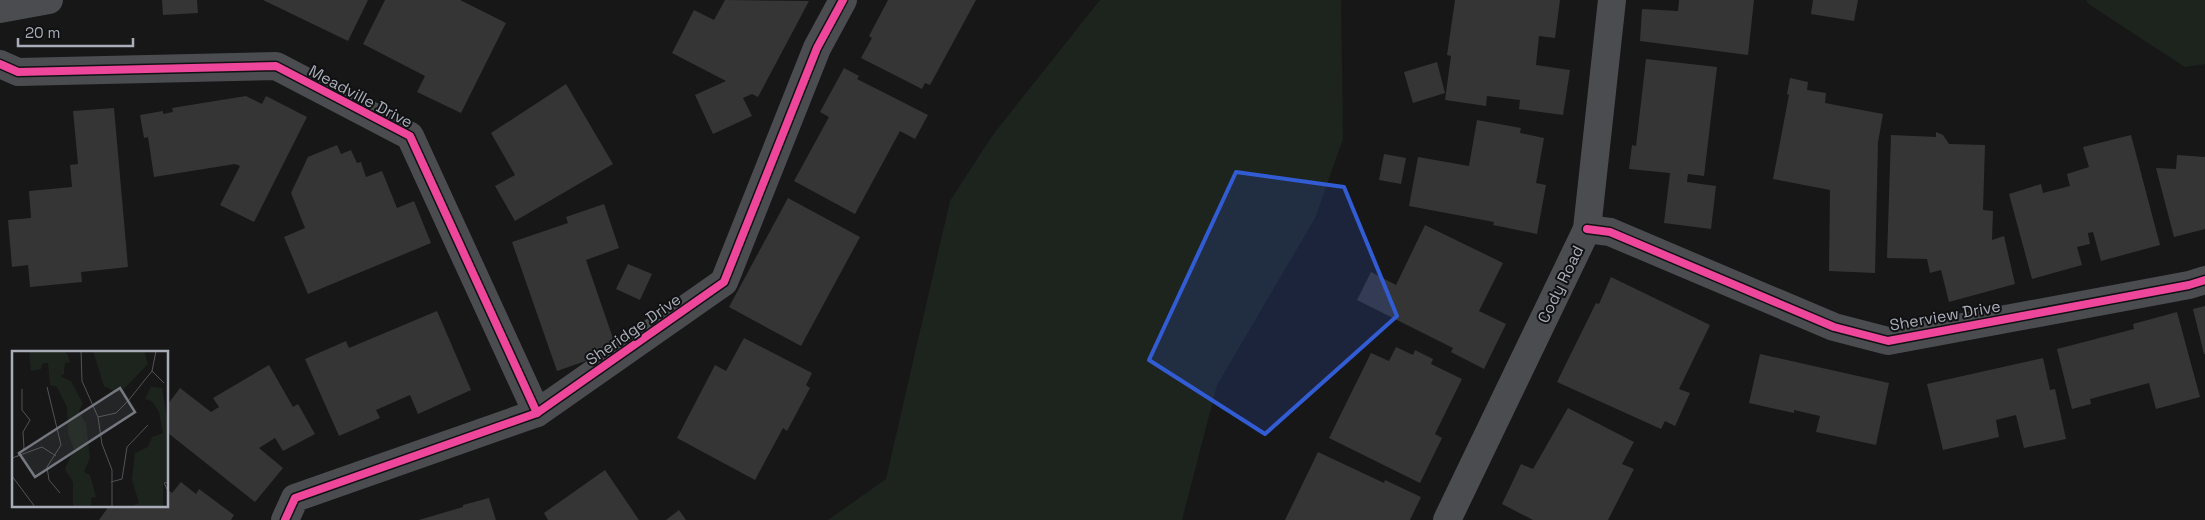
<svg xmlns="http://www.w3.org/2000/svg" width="2205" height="520" font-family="'Space Grotesk',sans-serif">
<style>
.green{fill:#1d241e}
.building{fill:#353536}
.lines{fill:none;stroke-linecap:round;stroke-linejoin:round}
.street{stroke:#4b4c50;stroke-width:28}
.cycleway-casing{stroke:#111113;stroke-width:11}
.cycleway{stroke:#ed469a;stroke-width:8}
.marked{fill:#325cd3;fill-opacity:0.2;stroke:#325cd3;stroke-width:4;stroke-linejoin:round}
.labels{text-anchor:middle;stroke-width:4;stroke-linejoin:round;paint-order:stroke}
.street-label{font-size:16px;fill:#a8adb8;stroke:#111113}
.inset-road{fill:none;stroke:#515357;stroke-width:1}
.view{fill:#757880;fill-opacity:0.15;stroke:#757880;stroke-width:2.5}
.inset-edge{fill:none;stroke:#a8adb8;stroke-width:2.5}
</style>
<rect width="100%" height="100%" fill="#171717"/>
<!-- green -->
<g class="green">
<path d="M 1100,0 L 1341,0 L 1343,139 L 1315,218 L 1217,385 L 1182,520 L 828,520 L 886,479 L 950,201 L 992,136 Z"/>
<path d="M 2086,0 L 2205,0 L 2205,64 L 2185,67 L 2090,5 Z"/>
</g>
<!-- building -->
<g class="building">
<path d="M 162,0 L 197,0 L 198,13 L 163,15 Z"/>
<path d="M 263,0 L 368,0 L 348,41 Z"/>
<path d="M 385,0 L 460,0 L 506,23 L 461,113 L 417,92 L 425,76 L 363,44 Z"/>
<path d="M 725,0 L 809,1 L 758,97 L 752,94 L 743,98 L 752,116 L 713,134 L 695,95 L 726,81 L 672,53 L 694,10 L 714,20 Z"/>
<path d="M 888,0 L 976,0 L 930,85 L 925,83 L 922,89 L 861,58 L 872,38 L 869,36 Z"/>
<path d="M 1455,0 L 1560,0 L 1555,38 L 1539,36 L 1536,65 L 1570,70 L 1563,115 L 1519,109 L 1520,100 L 1487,96 L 1486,106 L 1445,100 L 1451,56 L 1447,55 Z"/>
<path d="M 1679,0 L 1754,0 L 1748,55 L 1640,41 L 1642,9 L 1678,11 Z"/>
<path d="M 1813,0 L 1858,0 L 1854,21 L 1811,14 Z"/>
<path d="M 1646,59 L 1717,67 L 1704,176 L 1688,174 L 1687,182 L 1716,186 L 1711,229 L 1664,223 L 1670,173 L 1629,169 L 1632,145 L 1636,146 Z"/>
<path d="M 1437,62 L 1445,93 L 1413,103 L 1404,72 Z"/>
<path d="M 844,68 L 859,76 L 857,79 L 928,115 L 915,139 L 900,131 L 855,214 L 794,181 L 829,117 L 820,112 Z"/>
<path d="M 1790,78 L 1808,82 L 1807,90 L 1826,93 L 1825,103 L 1883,114 L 1878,142 L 1875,273 L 1829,271 L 1830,190 L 1773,179 L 1789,95 L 1787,94 Z"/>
<path d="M 566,84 L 613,164 L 515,221 L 495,186 L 515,175 L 491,133 Z"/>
<path d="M 246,96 L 262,104 L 266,96 L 307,117 L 254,222 L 220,205 L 240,166 L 235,164 L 154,177 L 148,137 L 144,138 L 140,115 L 163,111 L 163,114 L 173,112 L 172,108 Z"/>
<path d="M 114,108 L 128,267 L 81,272 L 82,282 L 30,287 L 28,265 L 12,267 L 8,220 L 31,218 L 29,191 L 72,187 L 70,165 L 78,164 L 73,111 Z"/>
<path d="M 1477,120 L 1521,128 L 1520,133 L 1544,138 L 1536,183 L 1546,185 L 1537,234 L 1493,225 L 1494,222 L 1409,206 L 1418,157 L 1469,166 Z"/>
<path d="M 1936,132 L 1943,135 L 1949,144 L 1985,145 L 1983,210 L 1993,211 L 1992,240 L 2004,236 L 2015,284 L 1949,302 L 1941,270 L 1930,273 L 1927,259 L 1887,258 L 1891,135 L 1936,137 Z"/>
<path d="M 2131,135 L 2160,245 L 2101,261 L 2093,232 L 2088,233 L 2090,244 L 2077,247 L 2082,265 L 2032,279 L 2009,194 L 2041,184 L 2043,193 L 2070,186 L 2067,174 L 2089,167 L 2083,147 Z"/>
<path d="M 337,145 L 341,154 L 351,150 L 357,163 L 361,162 L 366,177 L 382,171 L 397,208 L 414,201 L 431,243 L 308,294 L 284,237 L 305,228 L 291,193 L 308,157 Z"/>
<path d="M 1384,154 L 1406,158 L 1401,184 L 1379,180 Z"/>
<path d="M 2177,155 L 2205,157 L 2205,229 L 2174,237 L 2156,168 L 2176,169 Z"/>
<path d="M 788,198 L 860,237 L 801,346 L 729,307 Z"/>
<path d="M 604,204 L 619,248 L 586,260 L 617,350 L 557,371 L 512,242 L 568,223 L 566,217 Z"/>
<path d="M 1425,225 L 1503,263 L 1479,311 L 1506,324 L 1484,369 L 1451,352 L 1453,348 L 1357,300 L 1371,272 L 1396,285 Z"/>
<path d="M 628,264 L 652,274 L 640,300 L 616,289 Z"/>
<path d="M 1611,277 L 1710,325 L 1679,389 L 1690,393 L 1675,426 L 1665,421 L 1661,429 L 1557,382 L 1596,303 L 1599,304 Z"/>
<path d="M 2205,306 L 2205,354 L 2204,354 L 2193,309 Z"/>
<path d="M 437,311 L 471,390 L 418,414 L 410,395 L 376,410 L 380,418 L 339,436 L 305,359 L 346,341 L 349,348 Z"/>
<path d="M 2177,312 L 2200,397 L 2156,409 L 2149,383 L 2090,399 L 2091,404 L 2072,409 L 2057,349 L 2134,329 L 2133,324 Z"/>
<path d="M 744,338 L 812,373 L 806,385 L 810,388 L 787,431 L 783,428 L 755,480 L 677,438 L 715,365 L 726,371 Z"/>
<path d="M 1396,347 L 1413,355 L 1415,350 L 1433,359 L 1431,364 L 1462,379 L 1435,434 L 1442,438 L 1420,483 L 1329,438 L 1371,353 L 1389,361 Z"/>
<path d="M 1760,354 L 1889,383 L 1876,445 L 1816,432 L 1820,416 L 1794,410 L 1794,413 L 1749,403 Z"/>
<path d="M 2043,358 L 2050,390 L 2055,389 L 2066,439 L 2024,448 L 2016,415 L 1996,420 L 1999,437 L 1943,450 L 1927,384 Z"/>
<path d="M 269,365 L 293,407 L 298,404 L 315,434 L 283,451 L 275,438 L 259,448 L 283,468 L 255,502 L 168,433 L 168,404 L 180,388 L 211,412 L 219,407 L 213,398 Z"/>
<path d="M 1568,408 L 1634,442 L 1622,464 L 1634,469 L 1608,520 L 1533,520 L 1502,504 L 1521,464 L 1533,469 Z"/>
<path d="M 1318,452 L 1384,483 L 1385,480 L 1421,497 L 1410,520 L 1285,520 Z"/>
<path d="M 605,470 L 639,520 L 548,520 L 544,513 Z"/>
<path d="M 181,482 L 196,494 L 199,489 L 234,515 L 231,520 L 99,520 L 109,506 L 168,506 L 168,490 L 172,493 Z"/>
<path d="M 489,498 L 496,520 L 419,520 L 463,507 L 463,505 Z"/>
<path d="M 679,510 L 686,520 L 666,520 Z"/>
</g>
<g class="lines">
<!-- street -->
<g class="street">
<path d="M 0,9 L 49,0"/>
<path d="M 0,64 L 18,72 L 276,66 L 410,136 L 537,413"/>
<path d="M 1587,229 L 1610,232 L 1834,327 L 1888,341 L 2189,285 L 2205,280"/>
<path d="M 285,520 L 295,498 L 537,413 L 724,282 L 817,48 L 843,0"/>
<path d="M 1447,520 L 1587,229 L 1612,0"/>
</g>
<defs>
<g id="cycleway">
<path d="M 0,64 L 18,72 L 276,66 L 410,136 L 537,413"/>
<path d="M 1587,229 L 1610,232 L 1834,327 L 1888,341 L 2189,285 L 2205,280"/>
<path d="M 285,520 L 295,498 L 537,413 L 724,282 L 817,48 L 843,0"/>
</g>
</defs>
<!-- cycleway casing -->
<use href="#cycleway" class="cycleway-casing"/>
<!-- cycleway -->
<use href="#cycleway" class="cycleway"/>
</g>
<!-- marked area -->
<path class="marked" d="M 1236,172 L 1344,187 L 1397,316 L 1265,434 L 1149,360 Z"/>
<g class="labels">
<!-- street labels -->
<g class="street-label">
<text transform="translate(361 96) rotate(28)" y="6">Meadville Drive</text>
<text transform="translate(1560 284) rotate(-64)" y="6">Cody Road</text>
<text transform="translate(1945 315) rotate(-10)" y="6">Sherview Drive</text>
<text transform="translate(633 329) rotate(-35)" y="6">Sheridge Drive</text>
</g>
</g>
<!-- overview -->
<g transform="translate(12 351)">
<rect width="156" height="156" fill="#171717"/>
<path d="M 17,0 L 52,0 L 56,4 L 58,11 L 53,12 L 52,23 L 48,25 L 59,30 L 71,53 L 67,60 L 74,73 L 78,107 L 72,121 L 78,124 L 84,146 L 79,147 L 79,156 L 61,156 L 61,131 L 53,118 L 62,98 L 56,83 L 55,56 L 45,36 L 38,34 L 36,12 L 31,12 L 29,18 L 19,20 ZM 81,0 L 132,0 L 136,13 L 109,41 L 103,41 L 92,35 ZM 139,36 L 150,37 L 157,78 L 156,130 L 151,131 L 151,156 L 117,156 L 127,152 L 120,129 L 123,102 L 136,96 L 140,86 L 151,82 L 147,61 L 140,50 L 133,48 Z" fill="#1d241e"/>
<path class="inset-road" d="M 69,0 L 70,30 L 86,66 L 90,93 L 100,119 L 100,156M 140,20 L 152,32M 35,36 L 49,94 L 35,116 L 37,129 L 48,142M 86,66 L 104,62 L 116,50 L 140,20 L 144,0M 5,106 L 12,97 L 11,81 L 18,69 L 10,59 L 10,38M 0,107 L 30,96 L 44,105M 0,125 L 23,156M 99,131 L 110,128 L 115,96 L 136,74M 157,131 L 152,132 L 157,142"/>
<path class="view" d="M 108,37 L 123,61 L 23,126 L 7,102 Z"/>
<rect width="156" height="156" class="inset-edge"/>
</g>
<!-- scale -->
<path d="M18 38v8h115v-8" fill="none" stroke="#a8adb8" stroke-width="2.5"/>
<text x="25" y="38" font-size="15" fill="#a8adb8" stroke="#111113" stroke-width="4" paint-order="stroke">20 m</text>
</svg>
